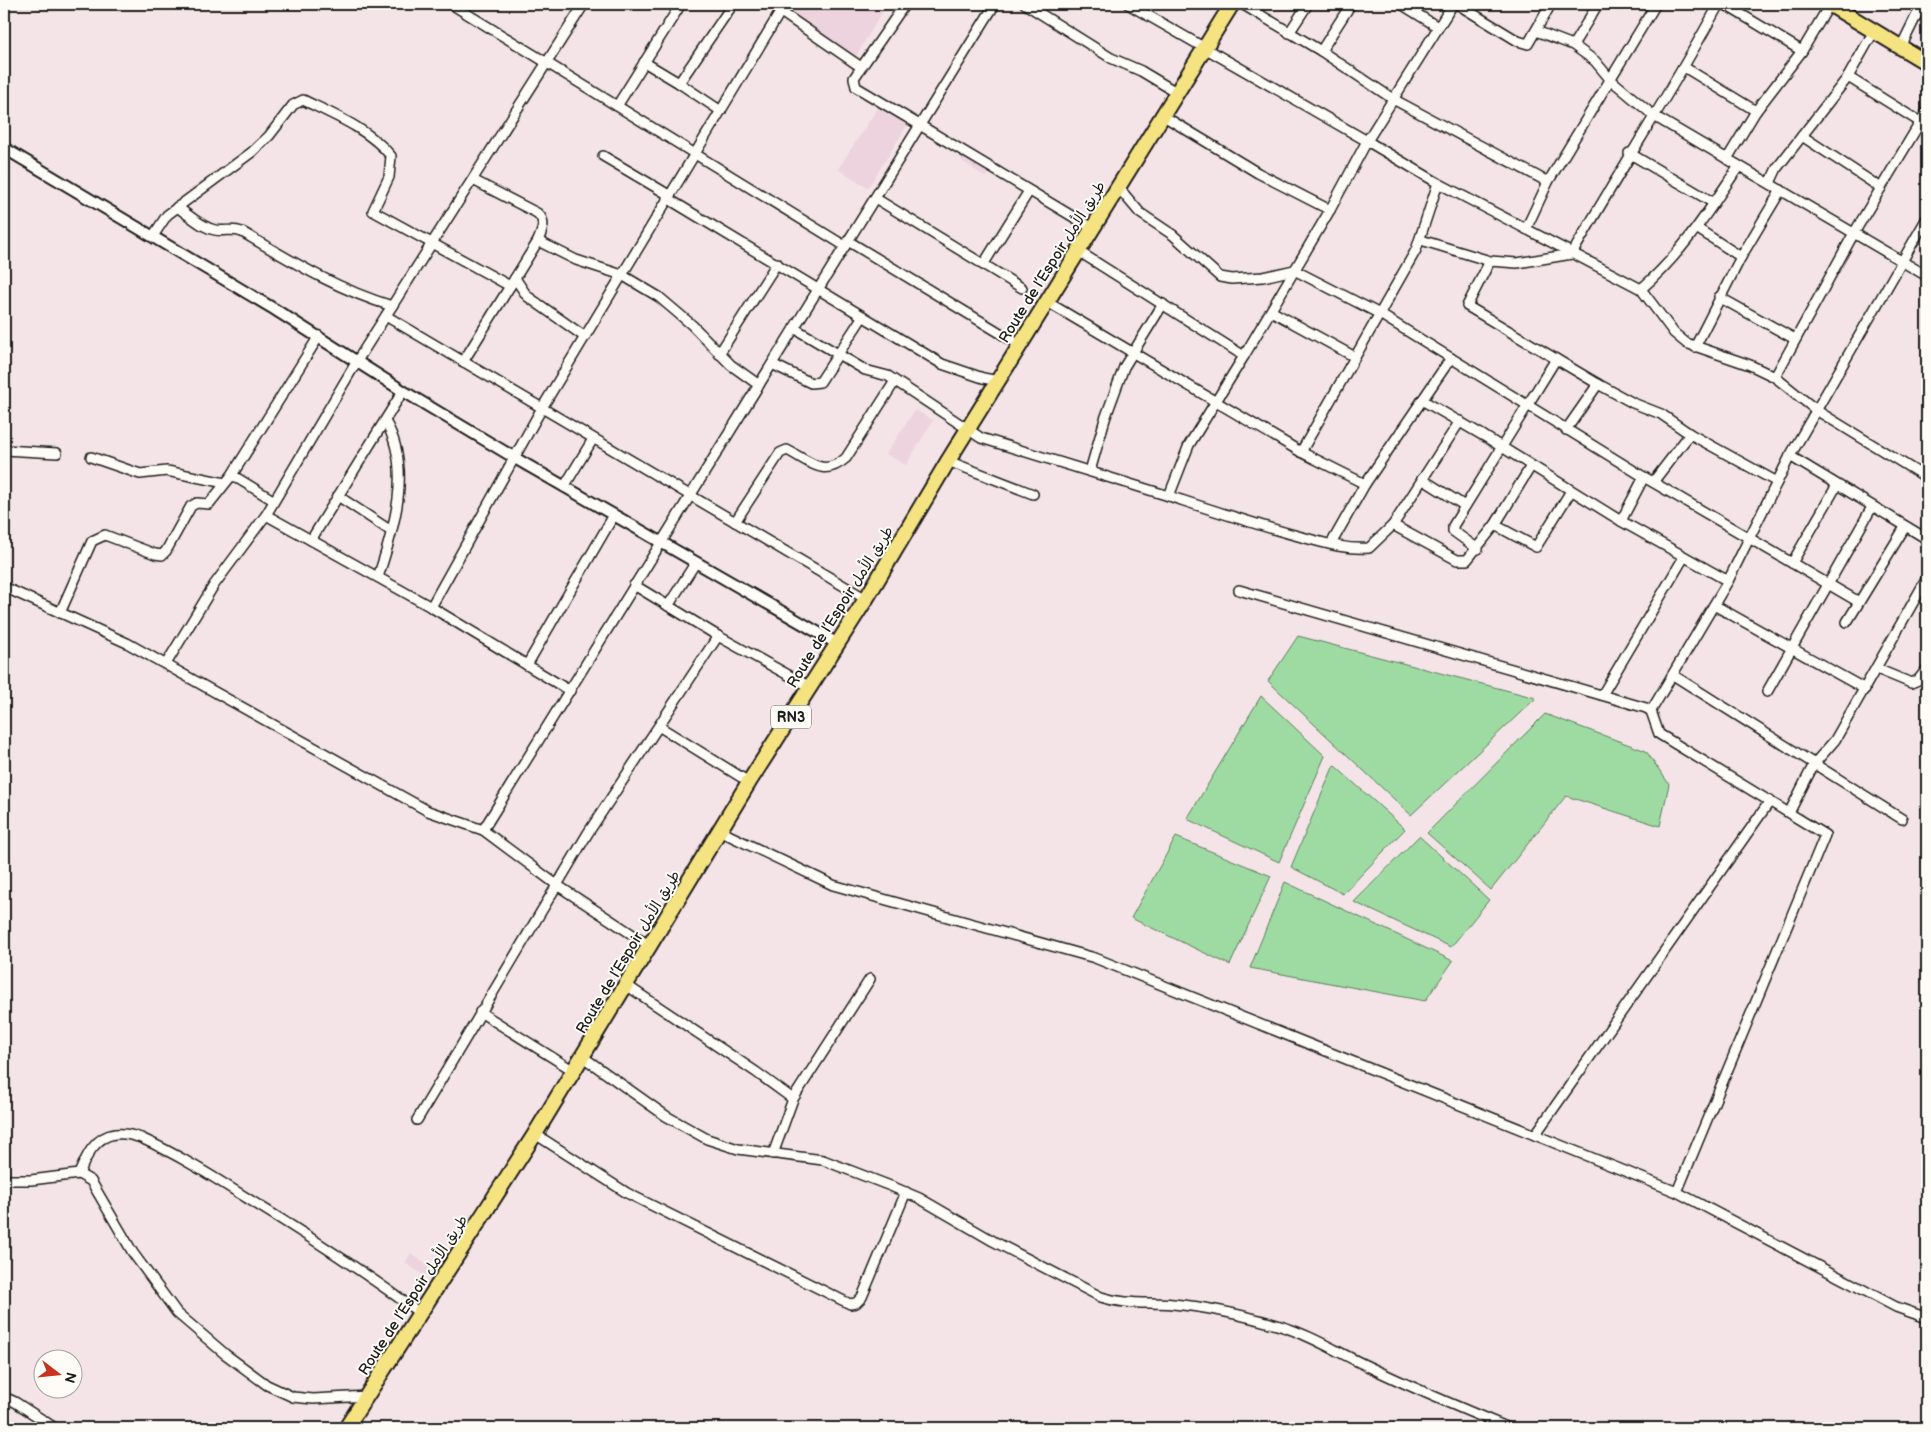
<svg xmlns="http://www.w3.org/2000/svg" width="1931" height="1432" font-family="'Balsamiq Sans','Playpen Sans Arabic',sans-serif">
<style>
.built{fill:#edd3de}
.green{fill:#9edba2;stroke:#5d7c5f}
.lines{fill:none;stroke-linecap:round;stroke-linejoin:round}
.minor-casing{stroke:#1c1c1c;stroke-width:12}
.tertiary-casing{stroke:#1c1c1c;stroke-width:14}
.primary-casing{stroke:#1c1c1c;stroke-width:18}
.trunk-casing{stroke:#1c1c1c;stroke-width:18}
.minor{stroke:#fdfcf7;stroke-width:9}
.tertiary{stroke:#fdfcf7;stroke-width:10}
.primary{stroke:#f5e382;stroke-width:14}
.trunk{stroke:#f5e382;stroke-width:14}
.labels{text-anchor:middle;stroke-width:4;stroke-linejoin:round;paint-order:stroke}
.shield{fill:#fdfcf7;stroke:#605f5e;stroke-width:1}
.shield-label{font-size:14px;font-weight:bold;fill:#1c1c1c}
.street-label{font-size:15px;fill:#1c1c1c;stroke:#fdfcf7}
</style>
<rect width="100%" height="100%" fill="#f4e4e8"/>
<filter id="ink" filterUnits="userSpaceOnUse"><feTurbulence type="fractalNoise" baseFrequency=".02" numOctaves="2"/><feDisplacementMap in="SourceGraphic" scale="10" xChannelSelector="R" yChannelSelector="G"/><feConvolveMatrix kernelMatrix="1 2 1 2 8 2 1 2 1" color-interpolation-filters="sRGB"/></filter>
<g filter="url(#ink)">
<!-- built -->
<g class="built">
<path d="M 799,4 L 887,4 L 852,63 L 787,24 Z"/>
<path d="M 879,106 L 910,121 L 868,188 L 838,169 Z"/>
<path d="M 964,153 L 989,170 L 986,178 L 961,160 Z"/>
<path d="M 915,410 L 933,420 L 906,465 L 886,454 Z"/>
<path d="M 411,1253 L 430,1268 L 425,1276 L 405,1263 Z"/>
</g>
<!-- green -->
<g class="green">
<path d="M 1298,636 L 1536,698 L 1411,815 L 1268,681 Z"/>
<path d="M 1261,696 L 1325,756 L 1279,862 L 1187,819 Z"/>
<path d="M 1545,714 L 1646,751 L 1669,784 L 1660,826 L 1566,796 L 1491,890 L 1427,833 Z"/>
<path d="M 1334,765 L 1405,829 L 1343,894 L 1291,867 Z"/>
<path d="M 1419,836 L 1489,900 L 1451,947 L 1354,902 Z"/>
<path d="M 1176,837 L 1271,876 L 1230,965 L 1131,918 Z"/>
<path d="M 1285,882 L 1453,961 L 1425,1001 L 1250,968 Z"/>
</g>
<g class="lines">
<defs>
<g id="minor">
<path d="M 451,4 L 845,246"/>
<path d="M 905,4 L 854,78 L 856,87 L 1092,228"/>
<path d="M 1025,4 L 1111,58 L 1141,71 L 1176,92"/>
<path d="M 1128,4 L 1367,141 L 1453,4"/>
<path d="M 1242,4 L 1321,51 L 1393,99 L 1548,182"/>
<path d="M 1401,4 L 1438,27"/>
<path d="M 1457,4 L 1518,41 L 1528,44 L 1551,4"/>
<path d="M 1724,4 L 1802,51"/>
<path d="M 781,12 L 861,67"/>
<path d="M 1536,31 L 1573,45 L 1595,61 L 1610,79 L 1654,116 L 1927,276"/>
<path d="M 1289,33 L 1308,4"/>
<path d="M 1573,45 L 1598,4"/>
<path d="M 1901,47 L 1922,4"/>
<path d="M 1321,51 L 1351,4"/>
<path d="M 644,62 L 679,83 L 733,4"/>
<path d="M 1684,67 L 1756,111"/>
<path d="M 1848,77 L 1920,122"/>
<path d="M 679,83 L 721,111"/>
<path d="M 617,106 L 681,4"/>
<path d="M 1162,115 L 1258,173 L 1330,210"/>
<path d="M 1802,136 L 1881,188"/>
<path d="M 1629,153 L 1714,203"/>
<path d="M 603,156 L 669,195"/>
<path d="M 1727,159 L 1756,111 L 1802,51 L 1830,4"/>
<path d="M 1739,166 C 1709,210 1682,254 1641,289 L 1674,333 L 1686,343 L 1750,365 L 1775,377 L 1816,410 L 1927,478"/>
<path d="M 1770,183 L 1777,168 L 1848,77 L 1874,31"/>
<path d="M 1118,187 L 1140,213 L 1173,235 L 1220,277 L 1232,279 L 1263,277 L 1294,270 L 1378,313 L 1644,477 L 1859,602"/>
<path d="M 667,198 L 942,364 L 983,378 L 999,381"/>
<path d="M 875,198 L 1022,288"/>
<path d="M 177,207 C 189,215 201,227 215,230 C 225,232 232,228 242,232 C 291,261 338,290 392,306"/>
<path d="M 1526,229 L 1548,182 L 1656,4"/>
<path d="M 1698,229 L 1741,257"/>
<path d="M 153,236 L 167,215 L 252,152 L 269,136 L 293,105 L 303,100 C 334,115 369,129 391,156 L 389,177 L 373,211 L 510,286"/>
<path d="M 1421,240 L 1490,261 L 1517,263 L 1572,254 C 1620,170 1673,89 1719,4"/>
<path d="M 538,241 L 576,260 L 622,275 L 659,297 L 692,325 L 731,365 L 759,385"/>
<path d="M 848,241 L 1020,345"/>
<path d="M 1078,251 L 1244,356 L 1330,210 L 1367,141 L 1438,183 L 1641,289"/>
<path d="M 1490,261 L 1467,306 L 1598,384"/>
<path d="M 983,265 L 1029,191"/>
<path d="M 515,278 L 527,296 L 585,337"/>
<path d="M 1719,297 L 1795,339"/>
<path d="M 1054,306 L 1301,452 L 1365,484 L 1451,358"/>
<path d="M 1271,311 L 1355,357"/>
<path d="M 386,316 L 866,599"/>
<path d="M 794,328 L 865,370 L 888,376 L 981,438 L 1169,496 L 1189,445 L 1244,356"/>
<path d="M 1695,347 L 1741,257 L 1781,190"/>
<path d="M 719,354 L 777,263"/>
<path d="M 463,362 L 538,241 C 542,231 547,221 537,213 L 473,180"/>
<path d="M 772,364 L 811,383 L 820,382 L 863,316"/>
<path d="M 1775,377 L 1854,233 L 1927,111"/>
<path d="M 1422,400 L 1484,436 L 1621,521 L 1728,581"/>
<path d="M 1566,430 L 1598,384 L 1633,403 L 1661,414 L 1690,434 L 1777,482"/>
<path d="M 4,450 L 57,453"/>
<path d="M 1301,452 L 1416,250 L 1438,183"/>
<path d="M 1790,456 L 1927,539"/>
<path d="M 91,457 L 140,474 L 167,471 L 225,483"/>
<path d="M 948,461 L 1033,494"/>
<path d="M 1090,471 L 1105,419 L 1124,367 L 1163,304"/>
<path d="M 232,475 L 273,500"/>
<path d="M 1422,479 L 1465,506"/>
<path d="M 1653,482 L 1690,434"/>
<path d="M 564,487 L 593,439"/>
<path d="M 338,496 L 391,531"/>
<path d="M 1169,496 C 1212,510 1254,524 1298,536 C 1321,542 1345,550 1369,548 L 1393,525 L 1460,421"/>
<path d="M 1621,521 L 1644,477"/>
<path d="M 735,522 L 780,453 L 787,450 C 811,462 823,478 846,458 L 895,381"/>
<path d="M 1393,525 L 1457,560 L 1467,560 L 1495,525 L 1531,466"/>
<path d="M 1495,525 L 1536,547 L 1571,491"/>
<path d="M 311,540 L 403,391"/>
<path d="M 1331,544 L 1365,484"/>
<path d="M 1478,549 L 1453,531 L 1453,526 L 1556,359"/>
<path d="M 1792,563 L 1837,485"/>
<path d="M 378,577 C 394,529 413,468 385,421"/>
<path d="M 634,585 L 718,636 L 810,687"/>
<path d="M 4,587 L 127,643 L 428,811 L 483,830 L 557,885 L 650,946"/>
<path d="M 1239,590 L 1646,708 L 1651,711 L 1659,734 L 1825,835 L 1677,1192"/>
<path d="M 1714,605 L 1865,689"/>
<path d="M 668,606 L 696,562"/>
<path d="M 431,607 L 266,515 L 357,361 L 584,4"/>
<path d="M 60,613 L 92,541 L 105,535 L 155,554 L 162,555 L 166,551 L 191,506 L 197,503 L 209,504 L 232,475 L 319,336"/>
<path d="M 1847,622 L 1905,527"/>
<path d="M 166,664 L 214,585 L 266,515"/>
<path d="M 527,665 L 614,515"/>
<path d="M 1877,669 L 1911,683 L 1918,680 L 1927,669"/>
<path d="M 1673,675 L 1902,819"/>
<path d="M 570,691 L 431,607 L 542,408 L 785,4"/>
<path d="M 1767,692 L 1872,507"/>
<path d="M 1602,695 L 1684,557"/>
<path d="M 1651,711 L 1728,581 L 1790,456 L 1927,218"/>
<path d="M 660,727 L 749,782"/>
<path d="M 1789,813 L 1814,764 L 1835,740 L 1927,578"/>
<path d="M 483,830 L 995,4"/>
<path d="M 720,831 L 833,885 L 1095,958 L 1535,1135 L 1677,1192 L 1896,1307 L 1927,1318"/>
<path d="M 626,985 L 756,1072 L 793,1099"/>
<path d="M 480,1012 L 574,1071"/>
<path d="M 583,1057 L 666,1116 L 707,1139 L 738,1149 L 823,1160 L 893,1187 L 919,1198 L 993,1241 L 1101,1297 C 1125,1305 1148,1302 1173,1304 C 1208,1307 1243,1315 1277,1325 C 1308,1334 1334,1350 1363,1364 C 1411,1387 1460,1408 1509,1428"/>
<path d="M 417,1120 L 588,833 L 718,636"/>
<path d="M 535,1134 L 627,1193 L 850,1304 L 856,1303 L 862,1297 L 906,1192"/>
<path d="M 1535,1135 L 1770,801"/>
<path d="M 773,1154 L 793,1099 L 870,979"/>
<path d="M 79,1174 C 86,1157 94,1137 115,1134 C 123,1133 133,1135 141,1138 C 179,1155 215,1178 250,1200 C 309,1236 366,1273 421,1314"/>
<path d="M 4,1180 L 31,1180 L 79,1174 L 91,1181 L 133,1253 L 177,1313 L 225,1354 L 267,1385 L 293,1397 L 313,1399 L 367,1396"/>
<path d="M 4,1397 L 15,1402 L 55,1428"/>
</g>
<path id="tertiary" d="M 4,148 L 274,309 L 403,391 L 520,461 L 838,644"/>
<path id="primary" d="M 1829,4 L 1927,63"/>
<path id="trunk" d="M 346,1428 L 535,1134 L 749,782 L 866,599 L 948,461 L 1232,4"/>
</defs>
<!-- minor casing -->
<use href="#minor" class="minor-casing"/>
<!-- tertiary casing -->
<use href="#tertiary" class="tertiary-casing"/>
<!-- primary casing -->
<use href="#primary" class="primary-casing"/>
<!-- trunk casing -->
<use href="#trunk" class="trunk-casing"/>
<!-- minor -->
<use href="#minor" class="minor"/>
<!-- tertiary -->
<use href="#tertiary" class="tertiary"/>
<!-- primary -->
<use href="#primary" class="primary"/>
<!-- trunk -->
<use href="#trunk" class="trunk"/>
</g>
</g>
<g class="labels">
<!-- shield labels -->
<rect class="shield" x="771" y="705.5" width="40" height="23" rx="4"/>
<g class="shield-label">
<text x="791" y="722">RN3</text>
</g>
<!-- street labels -->
<g class="street-label">
<text transform="translate(1052 262) rotate(-58)" y="5">Route de l’Espoir طريق الأمل</text>
<text transform="translate(840 607) rotate(-58)" y="5">Route de l’Espoir طريق الأمل</text>
<text transform="translate(628 952) rotate(-59)" y="5">Route de l’Espoir طريق الأمل</text>
<text transform="translate(413 1295) rotate(-57)" y="5">Route de l’Espoir طريق الأمل</text>
</g>
</g>
<!-- margin -->
<rect width="1931" height="1432" fill="none" stroke="#fdfcf7" stroke-width="20"/>
<rect x="10" y="10" width="1911" height="1412" fill="none" stroke="#1c1c1c" stroke-width="2" filter="url(#ink)"/>
<!-- north arrow -->
<g transform="translate(58 1374) rotate(106)"><circle r="24" fill="#fdfcf7" stroke="#a3a29f"/>
<path d="M0-4L9 19L0 12L-9 19Z" fill="#c8321e"/>
<text y="-8" font-size="14" font-weight="bold" text-anchor="middle" fill="#1c1c1c">N</text>
</g>
</svg>
